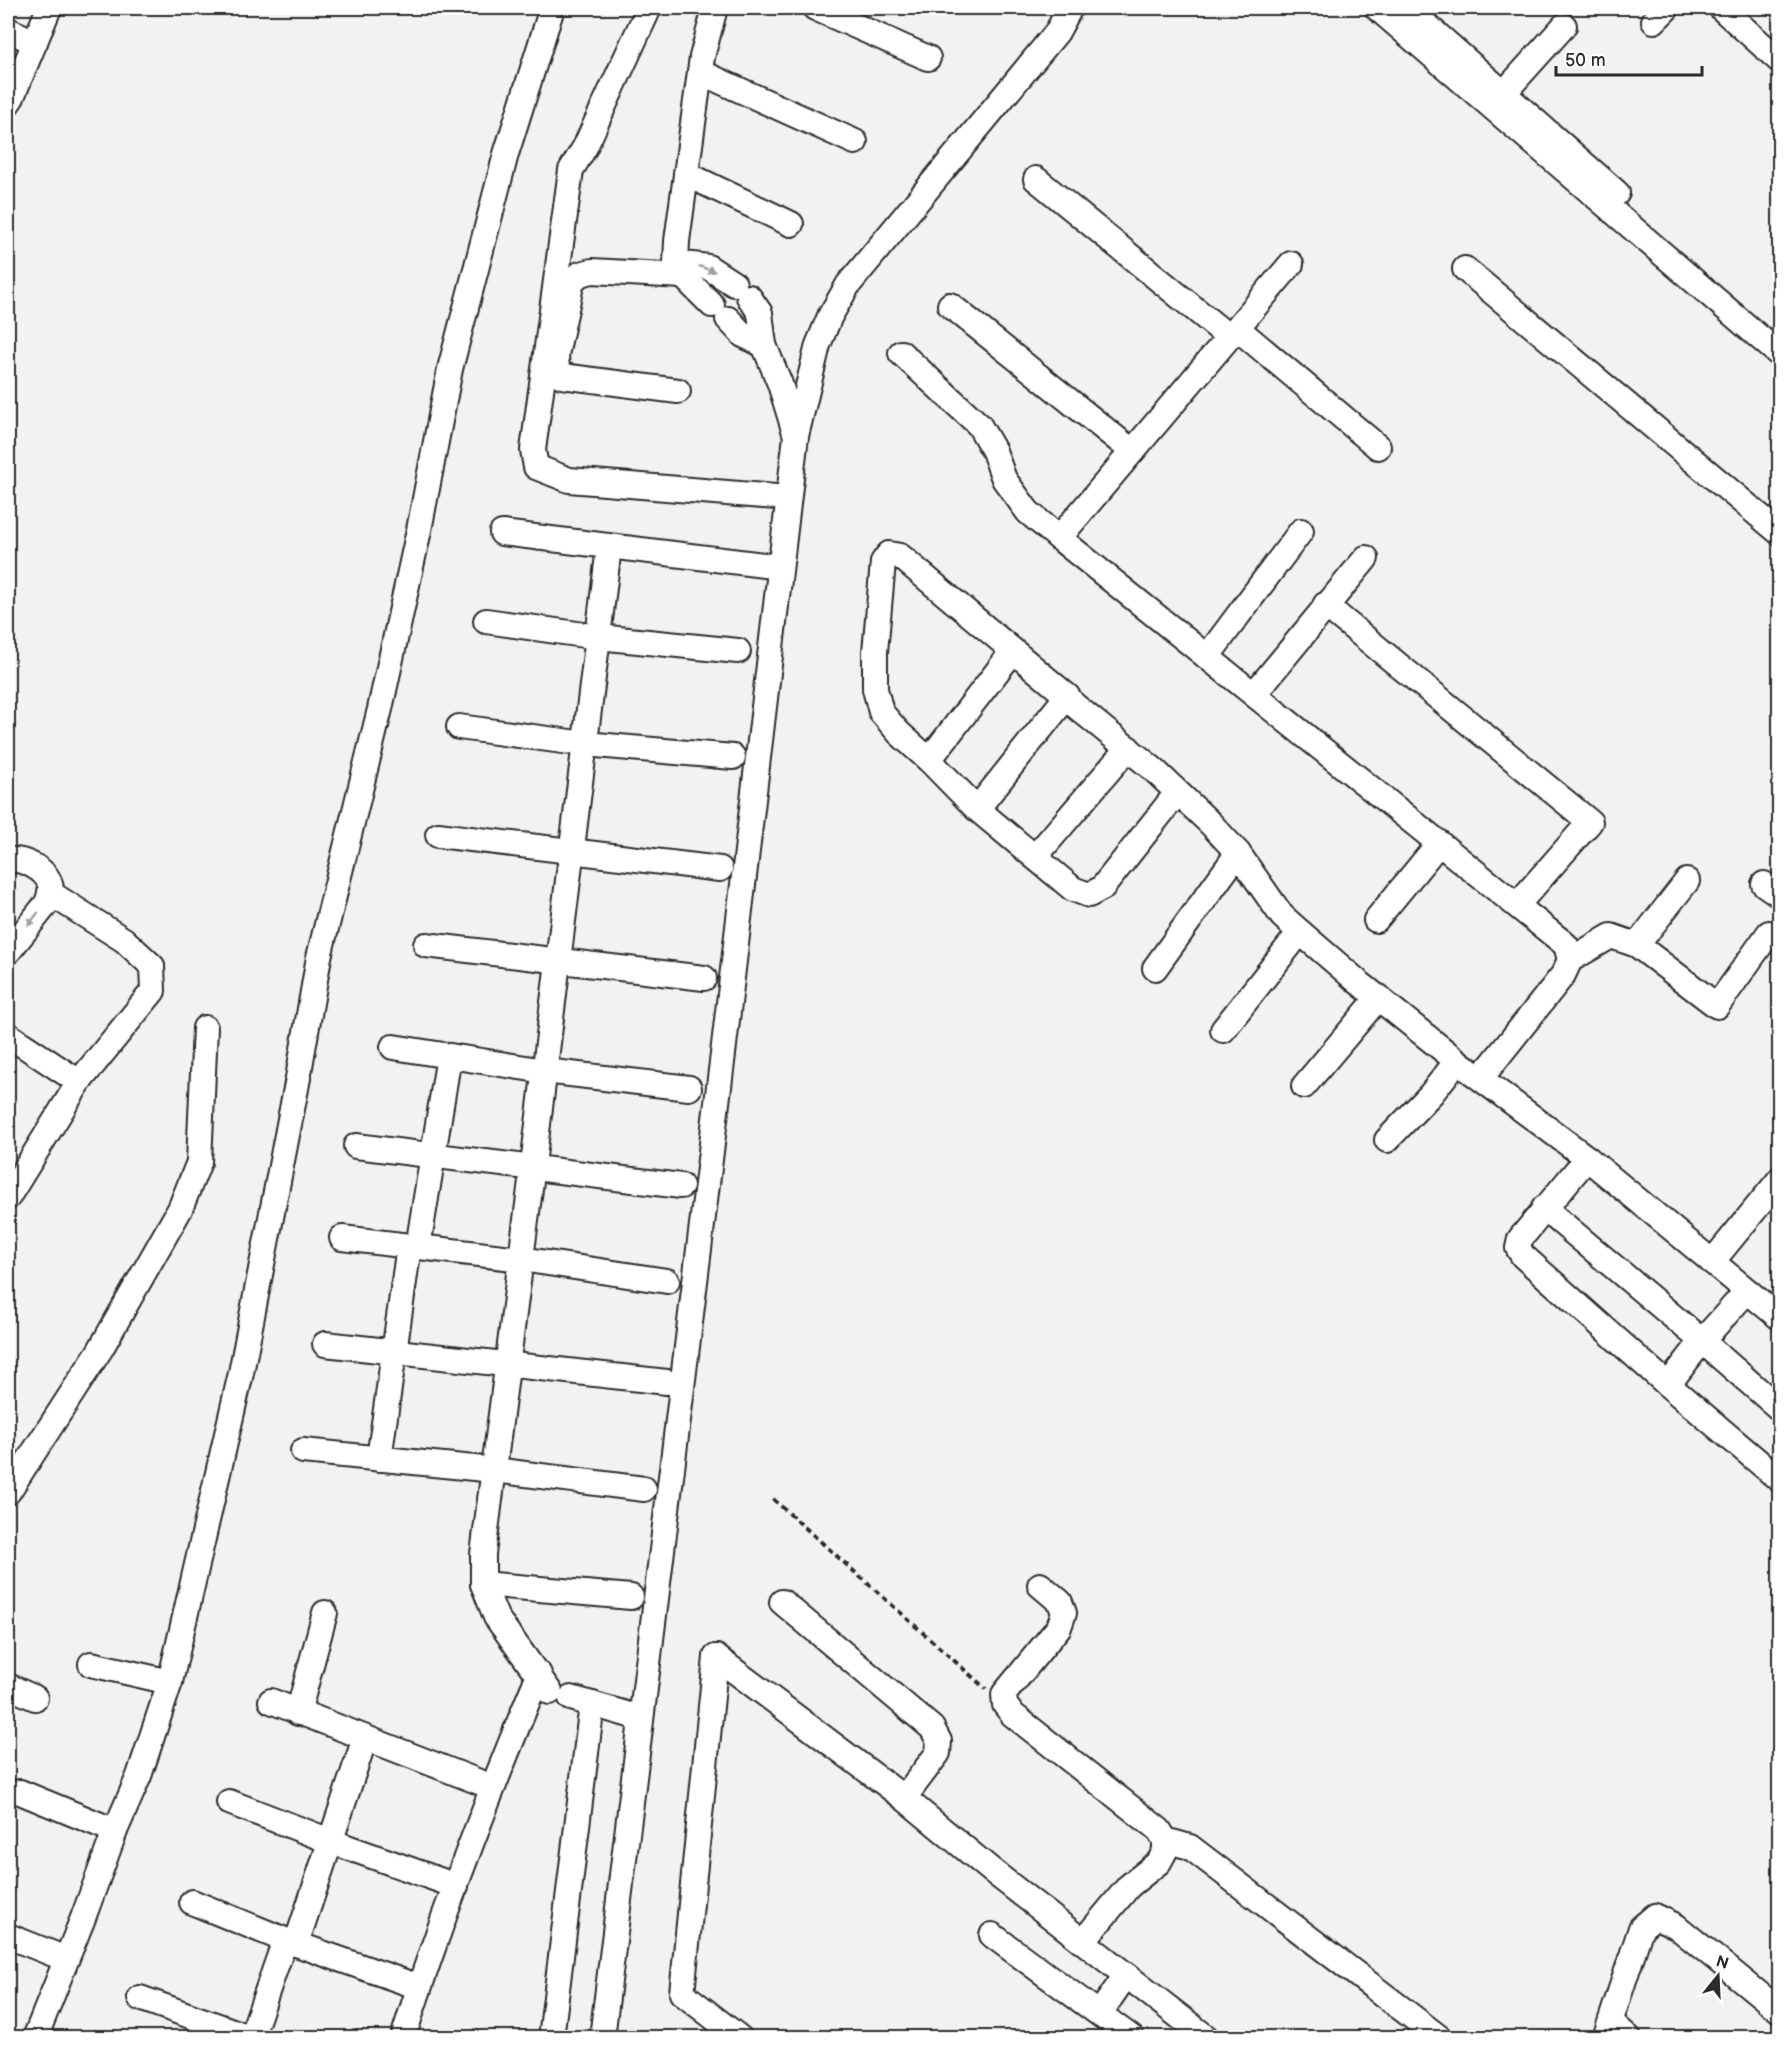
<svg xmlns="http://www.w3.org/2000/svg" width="1787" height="2045" font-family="'Balsamiq Sans',sans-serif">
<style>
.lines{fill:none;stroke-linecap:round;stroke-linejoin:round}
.minor-casing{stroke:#2b2b2b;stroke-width:28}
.path{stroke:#2b2b2b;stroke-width:4;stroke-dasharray:6 4.5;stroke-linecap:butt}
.minor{stroke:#fff;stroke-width:24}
.oneway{fill:#a0a0a0}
</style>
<rect width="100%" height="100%" fill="#f2f2f2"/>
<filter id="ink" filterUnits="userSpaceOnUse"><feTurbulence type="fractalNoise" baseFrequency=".0167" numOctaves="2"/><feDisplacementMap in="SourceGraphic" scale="12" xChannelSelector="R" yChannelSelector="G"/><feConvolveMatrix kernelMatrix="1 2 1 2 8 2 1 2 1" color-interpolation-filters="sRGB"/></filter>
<g filter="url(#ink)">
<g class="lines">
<defs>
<g id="minor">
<path d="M 649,8 L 585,147 L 571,170 L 533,450 L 536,467 L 569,480 L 788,498"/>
<path d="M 815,8 L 928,58"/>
<path d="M 1377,8 L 1780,355"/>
<path d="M 1407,8 L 1617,193"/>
<path d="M 1721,8 L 1780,61"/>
<path d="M 1654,21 L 1667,8"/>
<path d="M 8,30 L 35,42"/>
<path d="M 700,72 L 855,142"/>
<path d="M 8,103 L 12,97 L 49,8"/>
<path d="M 1494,104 L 1564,26"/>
<path d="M 686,174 L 791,224"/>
<path d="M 1036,179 L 1229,337"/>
<path d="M 676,263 L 708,267 L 734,284"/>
<path d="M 1291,264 L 1059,538 L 1566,945 L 1570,960 L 1563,975 L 1481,1078"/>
<path d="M 1465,269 L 1780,533"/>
<path d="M 712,305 L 683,276 L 676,263 L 677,241 L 702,57 L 715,8"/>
<path d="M 950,305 L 1132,451"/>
<path d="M 728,319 L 743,335 L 764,345"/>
<path d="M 1237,328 L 1378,447"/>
<path d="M 901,353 L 979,425 L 994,451 L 1004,479 L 1028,512 L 1059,538"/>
<path d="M 678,391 L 562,376 L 557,369 L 556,355 L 572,281 L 580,274 L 592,271 L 683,276"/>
<path d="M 796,436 L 818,345 L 830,316 L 848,285 L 1057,32 L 1070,8"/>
<path d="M 502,533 L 780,567"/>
<path d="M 1325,605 L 1590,822 L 1517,905"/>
<path d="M 486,621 L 598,637 L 738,651"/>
<path d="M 1207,657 L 1301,531"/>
<path d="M 1254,694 L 1366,558"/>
<path d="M 459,727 L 585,744 L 733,757"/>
<path d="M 929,760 L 1013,651"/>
<path d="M 1177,793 L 1102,888 L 1089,895 L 1073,889 L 977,809 L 929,760 L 899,733 L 881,712 L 875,689 L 875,652 L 883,562 L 889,554 L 900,556 L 1067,696 L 1073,704 L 1153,769 L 1210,823 L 1238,853 L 1282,916 L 1300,932 L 1357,981 L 1457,1061 L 1587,1158 L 1780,1318"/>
<path d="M 977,809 L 1067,696"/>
<path d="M 438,835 L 720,869"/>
<path d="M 1035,857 L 1128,748"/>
<path d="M 8,860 C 22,858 45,868 50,884 C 52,890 49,897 47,903 L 8,952"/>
<path d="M 1764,884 L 1780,895"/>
<path d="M 1376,920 L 1439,843"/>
<path d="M 426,945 L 704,978"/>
<path d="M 1637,945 L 1687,881"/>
<path d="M 1570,960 L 1611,936 L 1637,945 L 1717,1006 L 1769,933"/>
<path d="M 1155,968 L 1238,853"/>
<path d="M 1223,1030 L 1300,932"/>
<path d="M 8,1035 L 79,1082"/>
<path d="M 393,1047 L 545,1071 L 689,1088"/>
<path d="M 1304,1086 L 1379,997"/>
<path d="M 1387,1140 L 1431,1094 L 1457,1061"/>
<path d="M 356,1146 L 681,1186"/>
<path d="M 1587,1158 L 1520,1239 L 1518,1248 L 1523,1256 L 1668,1385 L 1780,1480"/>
<path d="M 8,1197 L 79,1082 L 153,991 L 152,966 L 124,940 L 50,893"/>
<path d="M 1544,1208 L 1702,1341 L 1780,1409"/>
<path d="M 342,1238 L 521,1259 L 667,1281"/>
<path d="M 418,1247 L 449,1056"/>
<path d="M 1712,1262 L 1780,1179"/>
<path d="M 325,1344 L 667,1382"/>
<path d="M 1668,1385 L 1702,1341 L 1747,1291"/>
<path d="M 303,1451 L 494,1470 L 644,1489"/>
<path d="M 379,1459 L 409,1246"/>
<path d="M 8,1492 L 100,1350 L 180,1209 L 199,1162 L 205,1028"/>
<path d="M 483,1584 L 631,1597"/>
<path d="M 1040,1585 L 1060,1602 L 1064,1613 L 1059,1627 L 1004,1694 L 1005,1705 L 1012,1714 L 1159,1830 L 1165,1840 L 1165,1851 L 1159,1862 L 1129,1886 L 1083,1941"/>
<path d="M 782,1602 L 932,1728 L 939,1741 L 938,1753 L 904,1798"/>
<path d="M 716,1657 L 904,1798 L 991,1870 L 1207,2038"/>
<path d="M 716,1657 L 682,1993 L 740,2038"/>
<path d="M 91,1664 L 170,1682"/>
<path d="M 8,1686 L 35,1698"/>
<path d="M 550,1692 L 496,1617 L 483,1584 L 483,1554 L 531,1181 L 609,547"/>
<path d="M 571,1698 L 640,1718"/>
<path d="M 271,1701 L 492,1787"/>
<path d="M 298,1713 L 325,1613"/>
<path d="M 20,1792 L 115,1831"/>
<path d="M 229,1802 L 330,1841 L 456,1886"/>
<path d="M 1165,1840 L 1190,1847 L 1440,2038"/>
<path d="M 192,1902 L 285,1940 L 419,1987"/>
<path d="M 992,1935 L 1132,2038"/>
<path d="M 8,1936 L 66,1959"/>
<path d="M 296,1944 L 365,1738"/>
<path d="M 140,1998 L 252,2038"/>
<path d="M 1100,2013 L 1126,1975"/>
<path d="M 1611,2022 L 1629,2038"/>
<path d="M 35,2038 L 83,1918 L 115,1831 L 139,1776 L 170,1682 L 241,1373 L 298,1078 L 319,957 L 380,709 L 419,530 L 450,369 L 506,154 L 552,8"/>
<path d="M 251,2038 L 285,1940"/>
<path d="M 403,2038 C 442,1914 489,1794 539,1674"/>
<path d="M 551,2038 L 592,1704"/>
<path d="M 602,2038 L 723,1054 L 796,436 L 780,384 L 764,345 L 760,313 L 749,297"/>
<path d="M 1605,2038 L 1641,1928 L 1655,1916 L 1676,1926 L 1780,2011"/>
</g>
</defs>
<!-- minor casing -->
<use href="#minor" class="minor-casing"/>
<!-- path -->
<path class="path" d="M 773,1499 L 986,1689"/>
<!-- minor -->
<use href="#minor" class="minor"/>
</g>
<!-- one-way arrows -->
<defs><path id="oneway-solid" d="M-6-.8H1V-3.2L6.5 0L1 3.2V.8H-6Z" transform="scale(1.5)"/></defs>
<g class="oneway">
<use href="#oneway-solid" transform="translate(707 269) rotate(20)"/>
<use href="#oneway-solid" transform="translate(33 919) rotate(128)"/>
</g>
</g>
<!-- margin -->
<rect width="1787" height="2045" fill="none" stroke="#fff" stroke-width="30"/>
<rect x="15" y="15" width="1757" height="2015" fill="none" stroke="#2b2b2b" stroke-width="2" filter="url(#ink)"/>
<!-- north arrow -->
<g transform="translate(1718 1976) rotate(18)" stroke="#ffffff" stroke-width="4.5" paint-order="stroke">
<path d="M0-4.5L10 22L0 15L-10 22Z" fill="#2b2b2b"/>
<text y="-9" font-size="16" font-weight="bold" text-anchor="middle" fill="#2b2b2b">N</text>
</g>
<!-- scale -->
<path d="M1556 66v9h146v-9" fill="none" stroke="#2b2b2b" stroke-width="3"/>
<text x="1565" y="66" font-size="18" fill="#2b2b2b" stroke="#ffffff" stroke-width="4.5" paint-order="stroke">50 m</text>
</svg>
